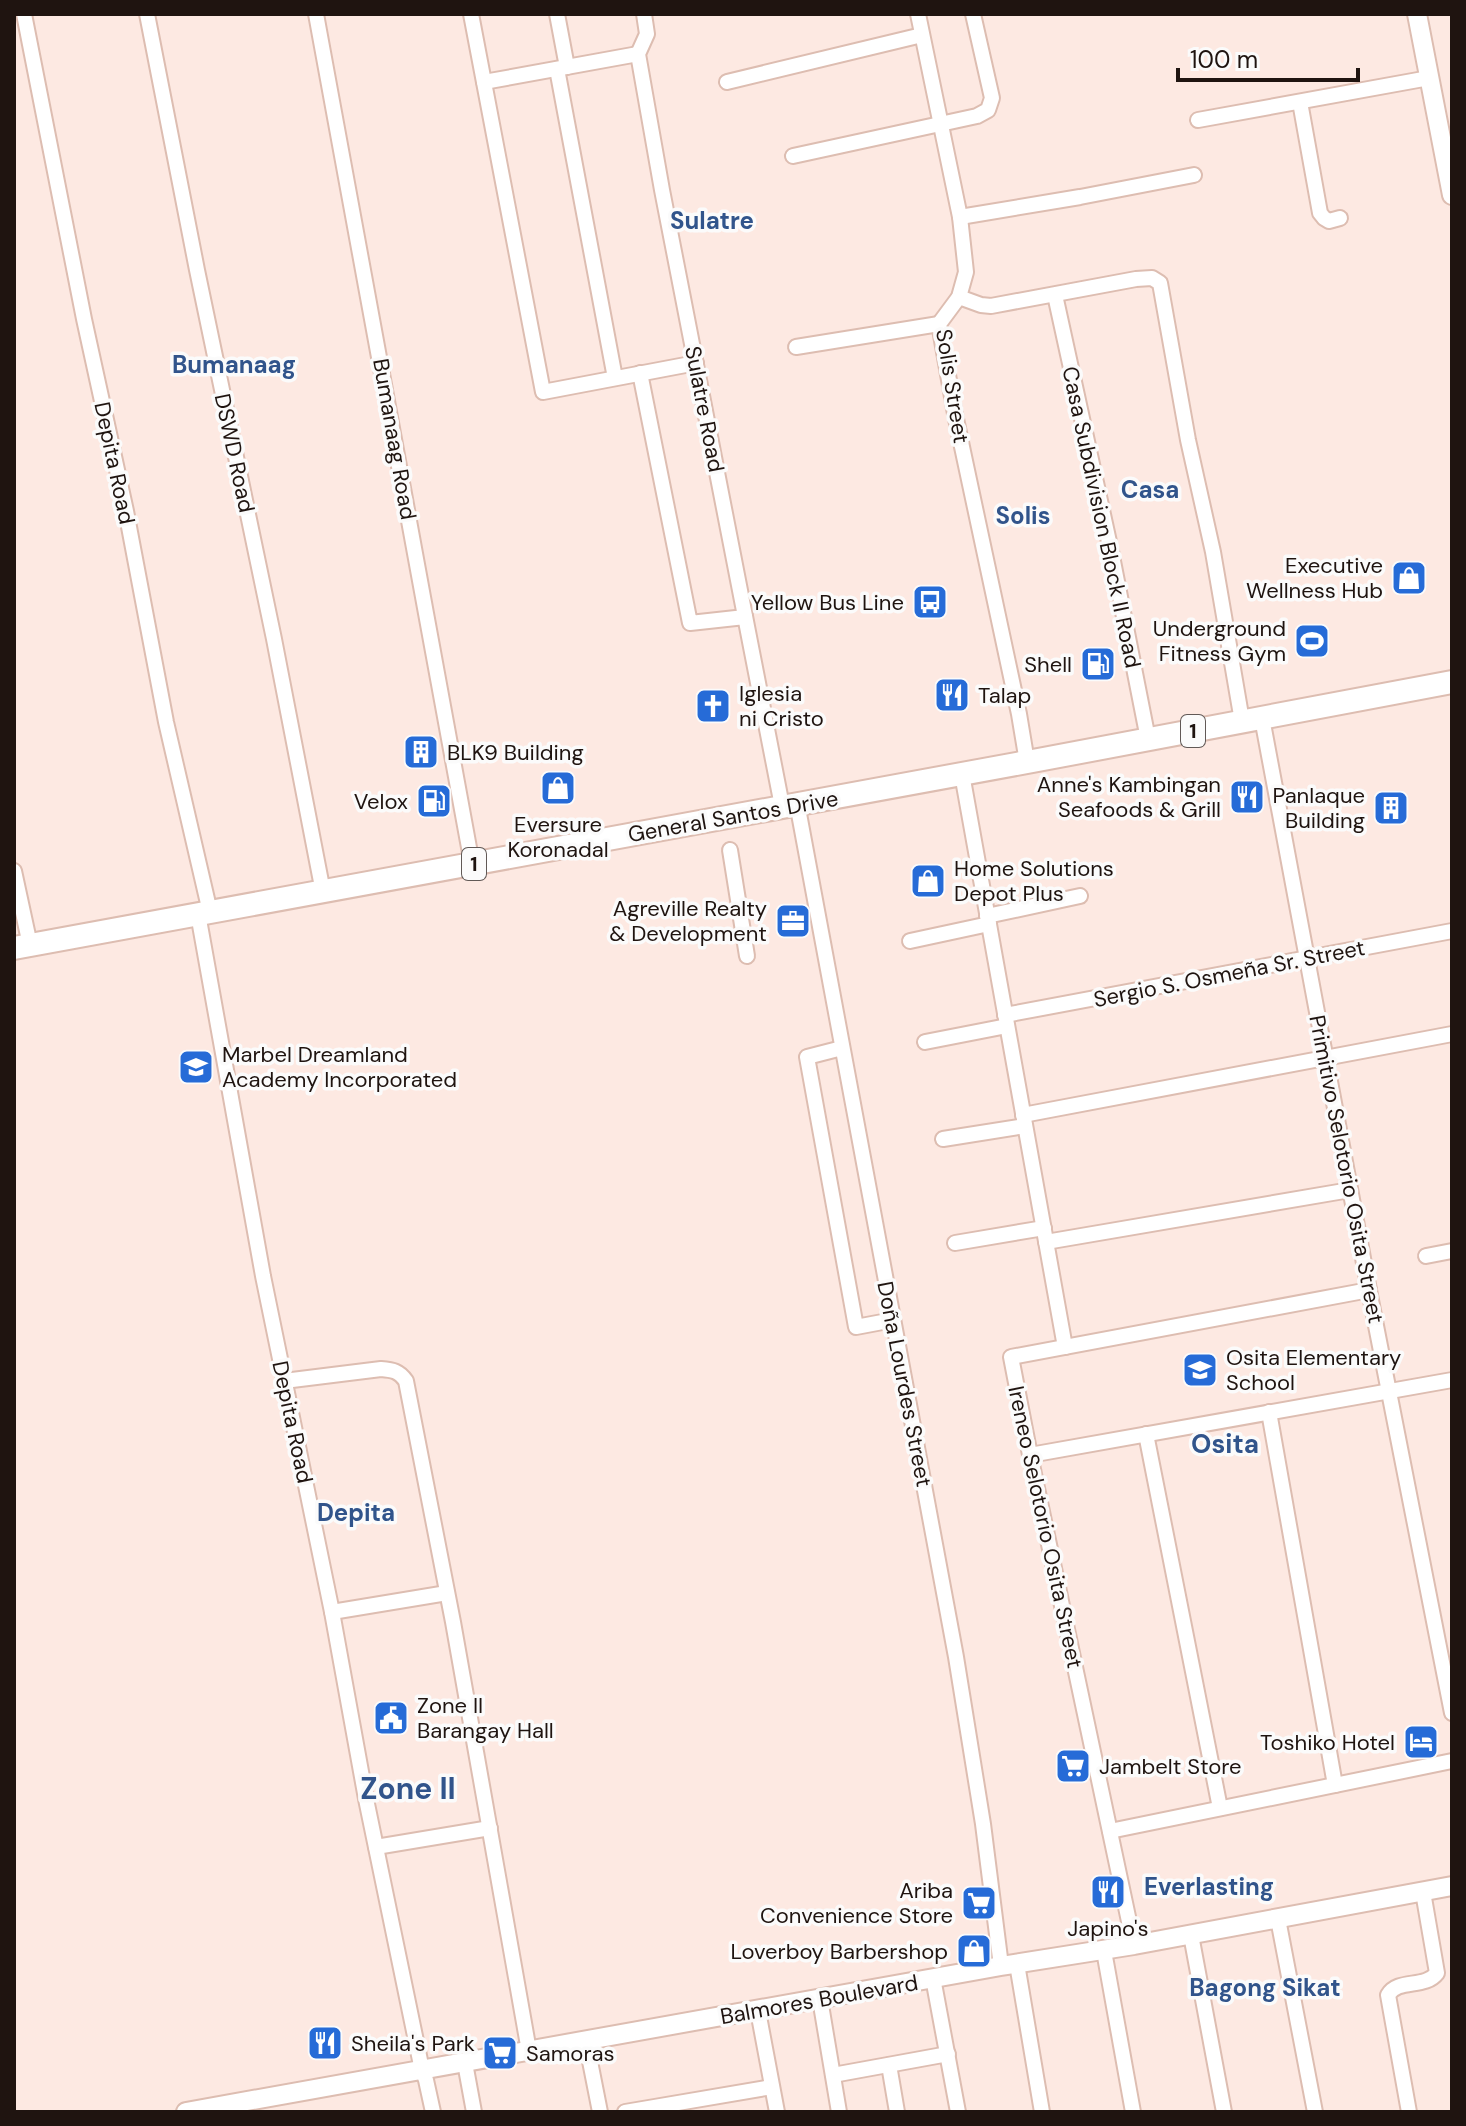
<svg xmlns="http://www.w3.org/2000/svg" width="1466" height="2126" font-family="'DM Sans',sans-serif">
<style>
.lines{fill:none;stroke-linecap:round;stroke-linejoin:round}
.minor-casing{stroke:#ddbdb1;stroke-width:18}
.major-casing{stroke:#ddbdb1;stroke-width:22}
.highway-casing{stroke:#ddbdb1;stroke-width:26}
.minor{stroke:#fff;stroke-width:14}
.major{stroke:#fff;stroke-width:18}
.highway{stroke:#fff;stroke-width:22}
.labels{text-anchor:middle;stroke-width:7;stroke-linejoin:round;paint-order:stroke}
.shield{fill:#fbfbfb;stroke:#615956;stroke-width:2}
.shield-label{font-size:20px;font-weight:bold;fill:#1f1410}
.street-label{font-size:22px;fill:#1f1410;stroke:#fbfbfb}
.poi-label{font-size:22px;fill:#1f1410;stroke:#fbfbfb;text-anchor:end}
.neighbourhood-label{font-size:24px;font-weight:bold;fill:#31548b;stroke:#fbfbfb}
.quarter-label{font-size:26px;font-weight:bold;fill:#31548b;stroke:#fbfbfb}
.district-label{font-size:30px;font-weight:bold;fill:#31548b;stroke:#fbfbfb}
</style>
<rect width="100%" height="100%" fill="#fde9e2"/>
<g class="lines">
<defs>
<g id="minor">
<path d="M 24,14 L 84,319 L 126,511 L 166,722 L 210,912"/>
<path d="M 147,14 L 197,270 L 274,639 L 323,892"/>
<path d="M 316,14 L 472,864"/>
<path d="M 471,14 L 543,392 L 696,363"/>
<path d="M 557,14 L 567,67"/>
<path d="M 644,14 L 647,34 L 638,54 L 662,190 L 782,806"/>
<path d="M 918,14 L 960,217 L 966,272 L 959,297 L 939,324 L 955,414 L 1019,714 L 1027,762"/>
<path d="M 557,69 L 615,378"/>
<path d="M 484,82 L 638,54"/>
<path d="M 727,82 L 922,35"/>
<path d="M 1300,102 L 1320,213 L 1324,218 L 1329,221 L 1340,218"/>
<path d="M 1198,120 L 1429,78"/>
<path d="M 793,156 L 977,116 L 988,110 L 992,98 L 973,14"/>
<path d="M 960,217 L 1080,197 L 1194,175"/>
<path d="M 1055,295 L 1111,551 L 1148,739"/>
<path d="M 959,297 L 981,305 L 991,306 L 1136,279 L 1152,278 L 1160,283 L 1188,440 L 1213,552 L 1242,721"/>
<path d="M 796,347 L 939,324"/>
<path d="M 640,373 L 690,623 L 745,617"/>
<path d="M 1262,718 L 1369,1290 L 1452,1713"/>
<path d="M 962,774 L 1065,1347"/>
<path d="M 797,803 L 956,1657 L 983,1824 L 1001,1966"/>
<path d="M 730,850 L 747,956"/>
<path d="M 14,871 L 30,945"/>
<path d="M 198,914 L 263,1276 L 332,1612 L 366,1799 L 422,2070 L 426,2080 L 433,2112"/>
<path d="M 987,916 L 1080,896"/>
<path d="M 910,941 L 989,924"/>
<path d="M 1005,1015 L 1452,931"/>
<path d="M 925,1042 L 1007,1026"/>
<path d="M 842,1048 L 807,1057 L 856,1327 L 893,1320"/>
<path d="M 1023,1115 L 1452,1034"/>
<path d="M 943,1139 L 1025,1126"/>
<path d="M 1046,1242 L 1350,1190"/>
<path d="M 955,1243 L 1044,1228"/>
<path d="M 1426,1256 L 1452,1251"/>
<path d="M 284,1381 L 381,1369 C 393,1370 399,1371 406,1381 L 453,1622 L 529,2051"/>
<path d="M 1269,1412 L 1335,1785"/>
<path d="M 1146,1434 L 1220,1808"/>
<path d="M 1030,1455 L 1452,1380"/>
<path d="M 332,1612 L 447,1593"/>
<path d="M 1110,1831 L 1452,1761"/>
<path d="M 376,1847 L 490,1828"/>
<path d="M 1278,1919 L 1315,2112"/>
<path d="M 1191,1935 L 1224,2112"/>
<path d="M 1134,1945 L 1030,1455 L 1011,1357 L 1369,1290"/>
<path d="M 1104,1951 L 1133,2112"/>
<path d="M 1017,1964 L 1042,2112"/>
<path d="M 933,1978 L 958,2112"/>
<path d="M 820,1999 L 839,2112"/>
<path d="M 758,2011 L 777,2112"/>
<path d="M 586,2041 L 600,2112"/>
<path d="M 465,2063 L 474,2112"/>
<path d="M 889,2065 L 897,2112"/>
<path d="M 833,2075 L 948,2054"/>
<path d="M 625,2112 L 772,2087"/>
<path d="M 1409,2112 L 1388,1995 C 1398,1978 1425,1989 1437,1973 L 1423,1892"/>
</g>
<g id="major">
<path d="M 1417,14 L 1452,195"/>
<path d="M 186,2112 L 1001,1966 L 1134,1945 L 1452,1886"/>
</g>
<path id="highway" d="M 14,948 L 1038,760 L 1452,682"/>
</defs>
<!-- minor casing -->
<use href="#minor" class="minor-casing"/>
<!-- major casing -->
<use href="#major" class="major-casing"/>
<!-- highway casing -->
<use href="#highway" class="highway-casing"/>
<!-- minor -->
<use href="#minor" class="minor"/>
<!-- major -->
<use href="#major" class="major"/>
<!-- highway -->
<use href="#highway" class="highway"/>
</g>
<!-- icons -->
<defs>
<symbol id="shop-square" viewBox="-11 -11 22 22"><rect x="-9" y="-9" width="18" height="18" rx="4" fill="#266bd7" stroke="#fbfbfb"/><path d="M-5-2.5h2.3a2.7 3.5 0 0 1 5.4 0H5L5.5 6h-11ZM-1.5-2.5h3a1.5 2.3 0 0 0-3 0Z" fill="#fff"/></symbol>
<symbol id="bus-square" viewBox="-11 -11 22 22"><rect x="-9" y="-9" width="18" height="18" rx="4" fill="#266bd7" stroke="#fbfbfb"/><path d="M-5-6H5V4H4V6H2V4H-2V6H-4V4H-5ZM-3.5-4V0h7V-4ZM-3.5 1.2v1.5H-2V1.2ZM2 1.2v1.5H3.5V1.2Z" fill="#fff"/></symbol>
<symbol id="stadium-square" viewBox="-11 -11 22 22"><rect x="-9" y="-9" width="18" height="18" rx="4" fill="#266bd7" stroke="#fbfbfb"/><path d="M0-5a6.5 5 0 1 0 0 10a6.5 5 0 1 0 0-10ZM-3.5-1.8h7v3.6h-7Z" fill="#fff"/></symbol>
<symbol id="fuel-square" viewBox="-11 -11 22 22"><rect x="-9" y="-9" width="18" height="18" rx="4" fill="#266bd7" stroke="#fbfbfb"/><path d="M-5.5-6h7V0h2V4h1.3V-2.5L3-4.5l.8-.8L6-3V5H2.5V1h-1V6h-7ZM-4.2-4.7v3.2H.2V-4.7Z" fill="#fff"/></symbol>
<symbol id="restaurant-square" viewBox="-11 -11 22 22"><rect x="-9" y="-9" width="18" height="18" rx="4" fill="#266bd7" stroke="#fbfbfb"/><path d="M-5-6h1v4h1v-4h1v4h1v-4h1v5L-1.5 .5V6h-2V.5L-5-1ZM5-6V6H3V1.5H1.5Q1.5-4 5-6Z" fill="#fff"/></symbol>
<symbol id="church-square" viewBox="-11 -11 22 22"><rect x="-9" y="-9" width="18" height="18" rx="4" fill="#266bd7" stroke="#fbfbfb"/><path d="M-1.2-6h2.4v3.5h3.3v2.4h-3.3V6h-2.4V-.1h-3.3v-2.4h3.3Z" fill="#fff"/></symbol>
<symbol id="building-square" viewBox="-11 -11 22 22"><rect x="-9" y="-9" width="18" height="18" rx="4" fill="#266bd7" stroke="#fbfbfb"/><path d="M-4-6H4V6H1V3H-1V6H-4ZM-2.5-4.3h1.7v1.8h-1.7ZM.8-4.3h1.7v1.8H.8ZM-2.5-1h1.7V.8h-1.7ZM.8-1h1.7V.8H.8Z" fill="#fff"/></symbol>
<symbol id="office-square" viewBox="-11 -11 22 22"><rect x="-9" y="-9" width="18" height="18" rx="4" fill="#266bd7" stroke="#fbfbfb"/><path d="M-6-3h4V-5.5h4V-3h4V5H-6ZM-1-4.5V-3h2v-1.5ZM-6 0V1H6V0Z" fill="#fff"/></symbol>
<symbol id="school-square" viewBox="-11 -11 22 22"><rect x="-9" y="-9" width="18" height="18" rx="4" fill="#266bd7" stroke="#fbfbfb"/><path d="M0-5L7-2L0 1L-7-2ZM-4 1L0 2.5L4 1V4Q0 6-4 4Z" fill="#fff"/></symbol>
<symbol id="civic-square" viewBox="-11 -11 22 22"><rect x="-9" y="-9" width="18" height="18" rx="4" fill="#266bd7" stroke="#fbfbfb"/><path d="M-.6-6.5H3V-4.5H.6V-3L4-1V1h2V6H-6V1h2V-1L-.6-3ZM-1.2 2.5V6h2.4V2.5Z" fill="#fff"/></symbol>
<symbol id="hotel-square" viewBox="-11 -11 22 22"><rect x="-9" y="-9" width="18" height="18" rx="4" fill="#266bd7" stroke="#fbfbfb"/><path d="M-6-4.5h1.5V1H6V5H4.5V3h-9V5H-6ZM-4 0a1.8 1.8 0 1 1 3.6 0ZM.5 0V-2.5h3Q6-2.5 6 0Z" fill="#fff"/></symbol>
<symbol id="supermarket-square" viewBox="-11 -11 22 22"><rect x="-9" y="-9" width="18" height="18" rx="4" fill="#266bd7" stroke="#fbfbfb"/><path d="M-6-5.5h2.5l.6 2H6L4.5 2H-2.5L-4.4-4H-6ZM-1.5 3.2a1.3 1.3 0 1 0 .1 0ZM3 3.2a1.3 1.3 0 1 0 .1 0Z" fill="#fff"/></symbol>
</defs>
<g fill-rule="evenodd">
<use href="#shop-square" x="1389" y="558" width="40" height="40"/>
<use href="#bus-square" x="910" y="582" width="40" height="40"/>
<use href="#stadium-square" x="1292" y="621" width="40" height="40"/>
<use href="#fuel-square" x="1078" y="644" width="40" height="40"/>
<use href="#restaurant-square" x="932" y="675" width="40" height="40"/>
<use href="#church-square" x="693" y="686" width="40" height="40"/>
<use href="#building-square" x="401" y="732" width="40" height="40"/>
<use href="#shop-square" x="538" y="768" width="40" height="40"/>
<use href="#restaurant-square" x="1227" y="777" width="40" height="40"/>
<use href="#fuel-square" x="414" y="781" width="40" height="40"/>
<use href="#building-square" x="1371" y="788" width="40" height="40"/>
<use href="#shop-square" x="908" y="861" width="40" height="40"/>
<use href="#office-square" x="773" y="901" width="40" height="40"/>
<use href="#school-square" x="176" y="1047" width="40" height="40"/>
<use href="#school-square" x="1180" y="1350" width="40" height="40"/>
<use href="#civic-square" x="371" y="1698" width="40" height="40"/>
<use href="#hotel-square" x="1401" y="1722" width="40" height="40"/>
<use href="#supermarket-square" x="1053" y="1746" width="40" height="40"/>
<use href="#restaurant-square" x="1088" y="1872" width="40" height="40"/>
<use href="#supermarket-square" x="959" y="1883" width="40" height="40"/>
<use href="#shop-square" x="954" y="1931" width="40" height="40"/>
<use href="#restaurant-square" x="305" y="2023" width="40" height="40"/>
<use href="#supermarket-square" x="480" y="2033" width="40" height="40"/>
</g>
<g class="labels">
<!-- shield labels -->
<g class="shield">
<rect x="1181" y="715" width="24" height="32" rx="6"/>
<rect x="462" y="848" width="24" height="32" rx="6"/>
</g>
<g class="shield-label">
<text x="1193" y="738">1</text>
<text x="474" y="871">1</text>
</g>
<!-- street labels -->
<g class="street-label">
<text transform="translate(953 386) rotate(81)" y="8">Solis Street</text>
<text transform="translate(705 409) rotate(79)" y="8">Sulatre Road</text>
<text transform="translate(395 439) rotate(80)" y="8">Bumanaag Road</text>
<text transform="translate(235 453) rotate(78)" y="8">DSWD Road</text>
<text transform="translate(115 463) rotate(78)" y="8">Depita Road</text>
<text transform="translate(1102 517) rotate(78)" y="8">Casa Subdivision Block II Road</text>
<text transform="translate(733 816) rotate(-10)" y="8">General Santos Drive</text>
<text transform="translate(1229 973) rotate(-11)" y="8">Sergio S. Osmeña Sr. Street</text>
<text transform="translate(1347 1169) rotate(79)" y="8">Primitivo Selotorio Osita Street</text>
<text transform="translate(905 1384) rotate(79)" y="8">Doña Lourdes Street</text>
<text transform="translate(293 1422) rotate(78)" y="8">Depita Road</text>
<text transform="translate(1046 1527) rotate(78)" y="8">Ireneo Selotorio Osita Street</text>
<text transform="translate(819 1999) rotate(-10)" y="8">Balmores Boulevard</text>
</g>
<!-- poi labels -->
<g class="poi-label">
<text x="1383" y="573">Executive<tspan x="1383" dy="25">Wellness Hub</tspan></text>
<text x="904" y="610">Yellow Bus Line</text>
<text x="1286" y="636">Underground<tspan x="1286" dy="25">Fitness Gym</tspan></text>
<text x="1072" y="672">Shell</text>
<text x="739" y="701" text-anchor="start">Iglesia<tspan x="739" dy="25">ni Cristo</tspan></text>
<text x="978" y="703" text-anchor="start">Talap</text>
<text x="447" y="760" text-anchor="start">BLK9 Building</text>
<text x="1221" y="792">Anne's Kambingan<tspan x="1221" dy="25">Seafoods &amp; Grill</tspan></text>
<text x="1365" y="803">Panlaque<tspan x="1365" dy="25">Building</tspan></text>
<text x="408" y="809">Velox</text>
<text x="558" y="832" text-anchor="middle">Eversure<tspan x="558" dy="25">Koronadal</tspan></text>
<text x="954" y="876" text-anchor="start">Home Solutions<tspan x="954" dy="25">Depot Plus</tspan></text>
<text x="767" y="916">Agreville Realty<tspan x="767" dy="25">&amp; Development</tspan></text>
<text x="222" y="1062" text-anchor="start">Marbel Dreamland<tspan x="222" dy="25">Academy Incorporated</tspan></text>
<text x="1226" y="1365" text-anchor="start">Osita Elementary<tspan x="1226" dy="25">School</tspan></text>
<text x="417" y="1713" text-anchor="start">Zone II<tspan x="417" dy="25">Barangay Hall</tspan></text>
<text x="1395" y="1750">Toshiko Hotel</text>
<text x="1099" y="1774" text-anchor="start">Jambelt Store</text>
<text x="953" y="1898">Ariba<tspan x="953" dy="25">Convenience Store</tspan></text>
<text x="1108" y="1936" text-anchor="middle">Japino's</text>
<text x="948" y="1959">Loverboy Barbershop</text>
<text x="351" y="2051" text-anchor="start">Sheila's Park</text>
<text x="526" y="2061" text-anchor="start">Samoras</text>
</g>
<!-- neighbourhood labels -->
<g class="neighbourhood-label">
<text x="712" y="229">Sulatre</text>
<text x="234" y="373">Bumanaag</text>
<text x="1150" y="498">Casa</text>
<text x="1023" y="524">Solis</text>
<text x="356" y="1521">Depita</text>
<text x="1209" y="1895">Everlasting</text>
<text x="1265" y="1996">Bagong Sikat</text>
</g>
<!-- quarter labels -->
<g class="quarter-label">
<text x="1225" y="1453">Osita</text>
</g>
<!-- district labels -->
<g class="district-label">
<text x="408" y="1799">Zone II</text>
</g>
</g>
<!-- border -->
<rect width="1466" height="2126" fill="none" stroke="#1f1410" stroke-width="32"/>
<!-- scale -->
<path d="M1178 68v12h180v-12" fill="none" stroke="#1f1410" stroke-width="4"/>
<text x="1190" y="68" font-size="24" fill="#1f1410" stroke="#fbfbfb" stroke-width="6" paint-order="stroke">100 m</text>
</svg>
